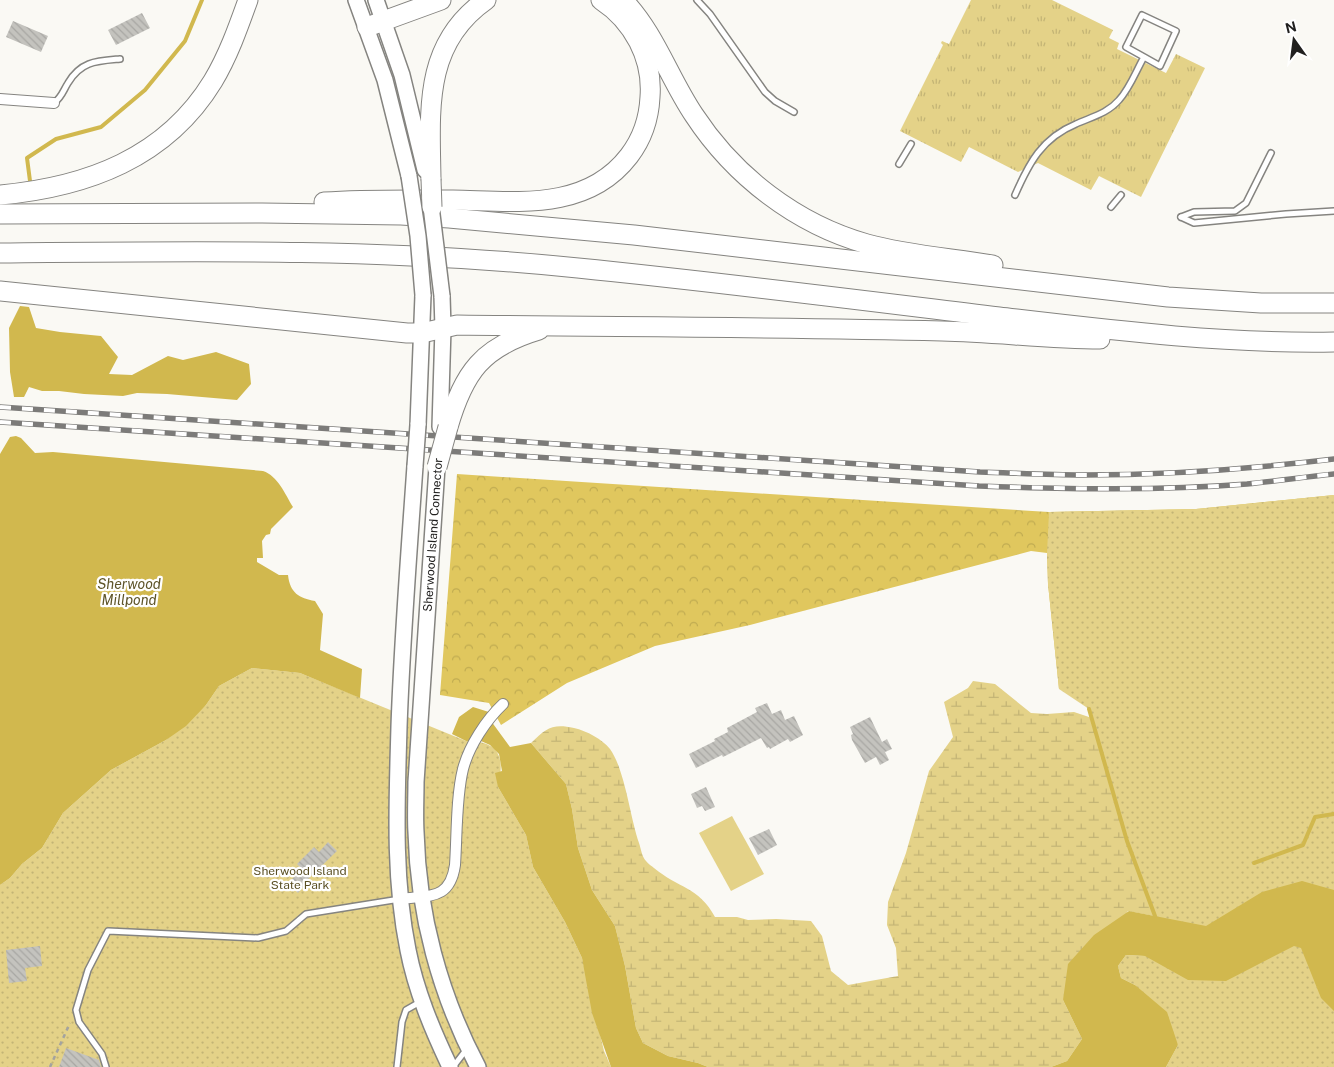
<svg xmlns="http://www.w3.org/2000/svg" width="1334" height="1067" font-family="'Public Sans',sans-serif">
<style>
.grass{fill:url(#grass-tufts)}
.forest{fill:url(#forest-crowns)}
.wetland{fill:url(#wetland-marsh)}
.park{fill:url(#park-dots)}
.garden{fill:#e4d288}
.water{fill:#d1b84e}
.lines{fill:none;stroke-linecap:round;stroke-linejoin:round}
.stream{stroke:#d1b84e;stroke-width:4}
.building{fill:url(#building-back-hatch)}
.lane-casing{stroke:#858480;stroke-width:8}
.street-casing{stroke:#858480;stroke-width:12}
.secondary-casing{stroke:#858480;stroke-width:18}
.highway-casing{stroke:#858480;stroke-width:21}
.path{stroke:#a4a39f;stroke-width:2.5;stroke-dasharray:4 4;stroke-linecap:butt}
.lane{stroke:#fff;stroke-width:5}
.street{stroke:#fff;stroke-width:10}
.secondary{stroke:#fff;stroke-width:15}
.highway{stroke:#fff;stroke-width:19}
.rail-casing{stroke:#7c7b79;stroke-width:5.5}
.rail{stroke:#fff;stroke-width:4;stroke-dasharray:11;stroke-linecap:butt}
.secondary-bridge-casing{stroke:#858480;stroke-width:18;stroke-linecap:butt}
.highway-bridge-casing{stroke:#858480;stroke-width:21;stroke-linecap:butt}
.secondary-bridge{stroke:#fff;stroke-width:15}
.highway-bridge{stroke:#fff;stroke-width:19}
.labels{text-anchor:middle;stroke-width:4.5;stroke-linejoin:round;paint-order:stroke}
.street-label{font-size:12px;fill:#21201f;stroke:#fff}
.park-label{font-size:12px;fill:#5b5025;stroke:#fff}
.water-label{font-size:14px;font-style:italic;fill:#5e5429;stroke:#fff}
</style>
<defs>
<pattern id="grass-tufts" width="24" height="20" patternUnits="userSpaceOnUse" patternTransform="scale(1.25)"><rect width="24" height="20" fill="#e4d288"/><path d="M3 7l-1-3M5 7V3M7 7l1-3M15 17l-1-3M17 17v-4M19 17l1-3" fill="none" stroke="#c3b475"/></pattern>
<pattern id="forest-crowns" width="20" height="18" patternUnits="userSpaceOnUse" patternTransform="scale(1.25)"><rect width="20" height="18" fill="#e0c75e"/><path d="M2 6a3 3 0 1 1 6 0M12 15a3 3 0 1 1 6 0" fill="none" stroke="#c0ab51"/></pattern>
<pattern id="wetland-marsh" width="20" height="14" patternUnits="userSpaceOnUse" patternTransform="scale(1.25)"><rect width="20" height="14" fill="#e4d288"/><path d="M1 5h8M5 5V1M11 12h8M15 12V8" fill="none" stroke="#c3b475"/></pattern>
<pattern id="park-dots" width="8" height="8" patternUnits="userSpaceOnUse" patternTransform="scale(1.25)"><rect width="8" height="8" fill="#e4d288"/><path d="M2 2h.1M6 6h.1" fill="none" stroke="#c3b475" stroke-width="1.8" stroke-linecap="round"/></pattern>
<pattern id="building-back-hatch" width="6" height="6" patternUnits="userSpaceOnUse" patternTransform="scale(1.25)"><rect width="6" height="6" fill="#c4c3be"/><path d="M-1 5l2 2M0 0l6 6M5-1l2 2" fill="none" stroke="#a8a7a3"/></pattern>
</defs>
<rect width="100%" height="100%" fill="#faf9f4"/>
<!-- grass -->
<path class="grass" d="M 971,0 L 1052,0 L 1113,30 L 1109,38 L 1119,43 L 1117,49 L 1166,73 L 1176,54 L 1205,68 L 1141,197 L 1099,176 L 1091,190 L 1038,163 L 1018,172 L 969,147 L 961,162 L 900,131 L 943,45 L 941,43 L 942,41 L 949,44 Z"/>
<!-- forest -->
<path class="forest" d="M 457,474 L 1049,512 L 1196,509 L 1334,495 L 1059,689 L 1048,584 L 1047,553 L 1031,551 L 750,625 L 655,646 L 567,683 L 501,725 L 489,703 L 440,695 Z"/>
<!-- wetland -->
<path class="wetland" d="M 973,681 L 995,684 L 1031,713 L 1047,714 L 1074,712 L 1113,725 L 1206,926 L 1128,911 L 1063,1000 L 1082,1039 L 1067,1061 L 1051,1067 L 708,1067 L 698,1063 L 668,1056 L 643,1043 L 636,1028 L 625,966 L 615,926 L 592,890 L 578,848 L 572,809 L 566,784 L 531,743 C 546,728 553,723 574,728 C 587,731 602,739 610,749 C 625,770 630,817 639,843 C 641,849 642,857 646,861 C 648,864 652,866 654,868 C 678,888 699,887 715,917 L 737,917 L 748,920 L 776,919 L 811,921 L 822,936 L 831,971 L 848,985 L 898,976 L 896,948 L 887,925 L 888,902 L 906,853 L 929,771 L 953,737 L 944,702 L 968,688 Z"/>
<!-- park -->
<g class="park">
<path d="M 1334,495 L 1334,1067 L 1166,1067 L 1178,1045 L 1135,985 L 1121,978 L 1118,966 L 1126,955 L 1145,956 L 1166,942 L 1127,841 L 1089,709 L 1059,689 L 1048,584 L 1047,553 L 1049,512 L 1196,509 Z"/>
<path d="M 252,668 L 300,673 L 466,741 C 500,741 505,757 498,787 L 526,835 L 533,867 L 565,922 L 582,958 L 604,1051 L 611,1067 L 0,1067 L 0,885 L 10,878 L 22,864 L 42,848 L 63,813 L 111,770 L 166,740 L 206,705 L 219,686 Z"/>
</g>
<!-- garden -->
<path class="garden" d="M 732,816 L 764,874 L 731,891 L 699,833 Z"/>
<!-- water -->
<g class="water">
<path d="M 20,306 L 29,307 L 36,328 L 60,332 L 101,336 L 118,357 L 109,374 L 132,375 L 168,356 L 183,360 L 216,352 L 249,364 L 251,384 L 237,400 L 167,394 L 137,393 L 123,396 L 84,394 L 59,391 L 42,391 L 29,387 L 24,397 L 14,397 L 10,372 L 9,328 Z"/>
<path d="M 16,436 L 21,438 L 35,453 L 53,452 L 263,471 C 278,476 285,494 293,507 L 271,529 L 270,534 L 266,535 L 262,541 L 263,558 L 257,558 L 257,562 L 279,575 L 288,575 C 290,593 299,598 315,601 L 323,614 L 320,650 L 362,669 L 360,698 L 300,673 L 252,668 L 219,686 L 206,705 L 186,726 L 166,740 L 111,770 L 63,813 L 42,848 L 22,864 L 10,878 L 0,885 L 0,454 L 10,437 Z"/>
<path d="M 473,707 L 492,713 L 491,721 L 510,747 L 531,743 L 566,784 L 572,809 L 578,848 L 592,890 L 615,926 L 625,966 L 636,1028 L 643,1043 L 668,1056 L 698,1063 L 708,1067 L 611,1067 L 592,1013 L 582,958 L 565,922 L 533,867 L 526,835 L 498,787 L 495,773 L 502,771 L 499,754 L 490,745 L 481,741 L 466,741 L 452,734 L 459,717 Z"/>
<path d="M 1302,881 L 1334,890 L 1334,1011 L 1321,998 L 1301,948 L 1294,946 L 1226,981 L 1188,980 L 1145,956 L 1126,955 L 1118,966 L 1121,978 L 1135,985 L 1167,1012 L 1178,1045 L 1166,1067 L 1051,1067 L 1067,1061 L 1082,1039 L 1063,1000 L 1068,964 L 1094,935 L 1129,911 L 1206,926 L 1262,892 Z"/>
</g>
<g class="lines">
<!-- stream -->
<g class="stream">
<path d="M 30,181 L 27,158 L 56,139 L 101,127 L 145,90 L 185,41 L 202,0"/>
<path d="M 1089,709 L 1127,841 L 1155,916"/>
<path d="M 1254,863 L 1303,845 L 1315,817 L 1334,814"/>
</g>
</g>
<!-- building -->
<g class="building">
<path d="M 142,13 L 150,28 L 116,45 L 108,30 Z"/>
<path d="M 13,21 L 48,36 L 41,52 L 6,37 Z"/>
<path d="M 767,703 L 772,714 L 781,710 L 785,720 L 794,716 L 803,735 L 790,742 L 788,739 L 770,749 L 769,747 L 767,748 L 761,738 L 723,757 L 722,755 L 696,768 L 689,754 L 715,741 L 714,739 L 728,732 L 727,728 L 757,712 L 755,708 Z"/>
<path d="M 870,717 L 882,742 L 887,739 L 892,749 L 885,752 L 889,760 L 880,765 L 876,757 L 865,763 L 852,740 L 851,735 L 853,734 L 850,727 Z"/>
<path d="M 706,787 L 715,807 L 705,811 L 702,806 L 697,808 L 691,794 Z"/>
<path d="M 769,829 L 777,845 L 758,855 L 749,838 Z"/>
<path d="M 328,842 L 337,851 L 307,880 L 308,881 L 298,893 L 288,883 L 302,869 L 297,864 L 314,847 L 319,852 Z"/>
<path d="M 40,946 L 42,966 L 25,968 L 27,981 L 9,983 L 6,950 Z"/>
<path d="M 66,1048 L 99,1060 L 101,1067 L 59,1067 Z"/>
</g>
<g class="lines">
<defs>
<g id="lane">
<path d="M 697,0 L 710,14 L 765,92 L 775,101 L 794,112"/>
<path d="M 54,103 C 62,97 63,91 68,83 C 81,61 97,61 120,59"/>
<path d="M 899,164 L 911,144"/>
<path d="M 1015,195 C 1029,163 1042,138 1076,124 C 1091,117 1107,114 1119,100 C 1130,88 1136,71 1144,57 L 1160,66 L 1176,31 L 1142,15 L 1126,47 L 1144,57"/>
<path d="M 1111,207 L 1121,195"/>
<path d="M 1181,217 L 1194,223 L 1286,214 L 1334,211"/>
<path d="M 1181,217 L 1194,212 L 1235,211 L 1246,203 L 1271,153"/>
<path d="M 106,1067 L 102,1054 L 79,1022 L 76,1010 L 88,970 L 108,931 L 258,938 L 286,931 L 306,914 L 400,899"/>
<path d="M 397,1067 L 402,1022 L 406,1010 L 420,1002"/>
<path d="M 453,1067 L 466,1050"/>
</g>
<g id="street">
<path d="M 0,99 L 54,103"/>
<path d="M 401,899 C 430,895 450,900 455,865 C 457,836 456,797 463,769 C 469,746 486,720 503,704"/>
</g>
<g id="secondary">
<path d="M 356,0 L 385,80 L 409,176"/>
<path d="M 376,0 L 402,75 L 425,170"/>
<path d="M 418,425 L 423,295"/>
<path d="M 440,427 L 443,328 L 442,296"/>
<path d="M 415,466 C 409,553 402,640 399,727 C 397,801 393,876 408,950 C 416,991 432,1029 450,1067"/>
<path d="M 437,467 L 416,782 C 416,799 415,816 416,832 C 418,914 440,995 478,1067"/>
</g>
<g id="highway">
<path d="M 623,0 C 655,33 669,78 694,115 C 734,176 796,224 867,244 C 907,255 951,258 993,265"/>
<path d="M 367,27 L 441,0"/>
<path d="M 431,179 C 430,110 423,44 486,0"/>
<path d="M 0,195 C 87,187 166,158 213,81 C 228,56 238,28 248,0"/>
<path d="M 324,202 C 367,199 410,200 453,200 C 515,201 586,212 629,156 C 642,139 649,118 650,97 C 653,58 633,21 601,0"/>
<path d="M 0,214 L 262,213 L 401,215 L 449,218 L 634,235 L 1168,297 L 1261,303 L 1334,303"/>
<path d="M 0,253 C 193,251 386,248 578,268 C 718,282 859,300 999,317 C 1110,330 1222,344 1334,342"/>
<path d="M 0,291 L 407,333 L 422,333 L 457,325 C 618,327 780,327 942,331 C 995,332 1047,339 1100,339"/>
<path d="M 448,427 C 464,372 482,347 539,330"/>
</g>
</defs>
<!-- lane casing -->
<use href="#lane" class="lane-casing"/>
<!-- street casing -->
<use href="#street" class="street-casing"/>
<!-- secondary casing -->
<use href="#secondary" class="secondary-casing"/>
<!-- highway casing -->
<use href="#highway" class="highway-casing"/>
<!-- path -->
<path class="path" d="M 50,1067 L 70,1023"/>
<!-- lane -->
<use href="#lane" class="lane"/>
<!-- street -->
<use href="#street" class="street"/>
<!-- secondary -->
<use href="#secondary" class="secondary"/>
<!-- highway -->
<use href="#highway" class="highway"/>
<defs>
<g id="rail">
<path d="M 0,407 L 980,472 C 1014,473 1049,475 1083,475 C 1167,475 1251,469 1334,459"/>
<path d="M 0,422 L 979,486 C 1068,489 1158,491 1247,484 C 1276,481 1305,477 1334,474"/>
</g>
</defs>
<!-- rail casing -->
<use href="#rail" class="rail-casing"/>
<!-- rail -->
<use href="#rail" class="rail"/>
<defs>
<g id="secondary-bridge">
<path d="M 409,176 L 418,236 L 423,295"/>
<path d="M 430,198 L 442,296"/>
<path d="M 415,466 L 418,425"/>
</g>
<g id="highway-bridge">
<path d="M 431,179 L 432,207"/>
<path d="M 437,467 L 448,427"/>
</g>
</defs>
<!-- secondary-bridge casing -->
<use href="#secondary-bridge" class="secondary-bridge-casing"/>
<!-- highway-bridge casing -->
<use href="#highway-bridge" class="highway-bridge-casing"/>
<!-- secondary-bridge -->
<use href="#secondary-bridge" class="secondary-bridge"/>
<!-- highway-bridge -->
<use href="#highway-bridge" class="highway-bridge"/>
</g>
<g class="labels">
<!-- street labels -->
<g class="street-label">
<text transform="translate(433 535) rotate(-86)" y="4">Sherwood Island Connector</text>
</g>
<!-- park labels -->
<g class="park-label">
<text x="300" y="875">Sherwood Island<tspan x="300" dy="14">State Park</tspan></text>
</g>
<!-- water labels -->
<g class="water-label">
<text x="129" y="589">Sherwood<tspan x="129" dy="16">Millpond</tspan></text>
</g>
</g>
<!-- north arrow -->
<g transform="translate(1294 40) rotate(346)" stroke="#ffffff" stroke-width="4" paint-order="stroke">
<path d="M0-4L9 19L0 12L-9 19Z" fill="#21201f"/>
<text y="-8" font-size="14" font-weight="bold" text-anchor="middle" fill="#21201f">N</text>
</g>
</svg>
